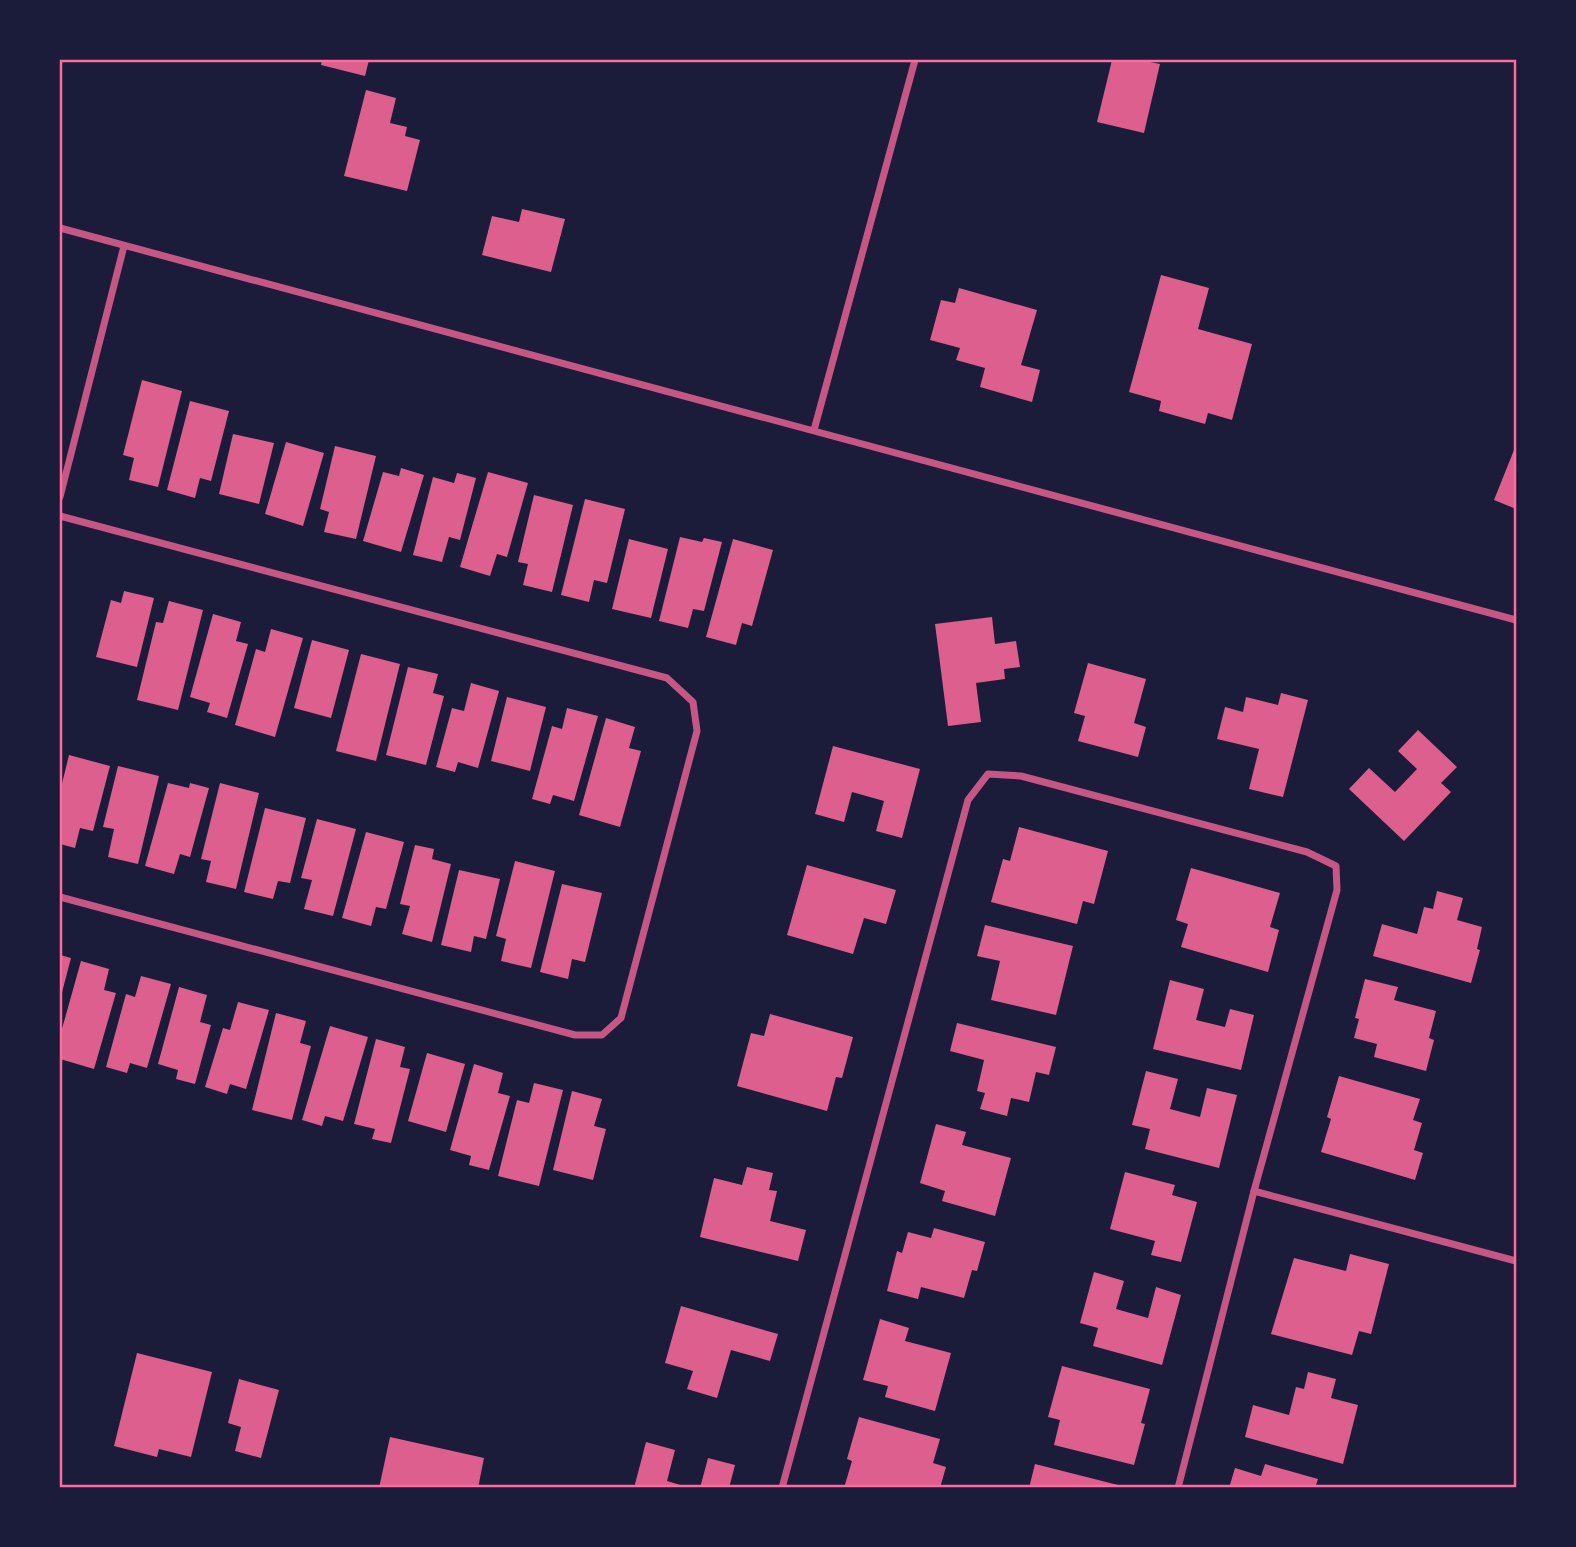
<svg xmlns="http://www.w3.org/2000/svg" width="1576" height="1547" font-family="Cabin,sans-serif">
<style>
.building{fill:#dd5f8e}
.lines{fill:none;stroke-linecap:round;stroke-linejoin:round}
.minor{stroke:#c65784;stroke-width:7}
.neatline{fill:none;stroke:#ff6b9d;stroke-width:2.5}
</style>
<rect width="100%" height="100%" fill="#1b1b3a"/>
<!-- building -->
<g class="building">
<path d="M 322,60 L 369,60 L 365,76 L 321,65 Z"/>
<path d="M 1112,60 L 1140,60 L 1160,64 L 1144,133 L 1097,122 Z"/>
<path d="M 366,90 L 396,98 L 390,123 L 407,127 L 405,136 L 420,140 L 407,191 L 344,176 Z"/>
<path d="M 522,209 L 565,219 L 551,272 L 482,255 L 492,216 L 519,222 Z"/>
<path d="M 1161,275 L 1209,288 L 1198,329 L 1252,344 L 1232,420 L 1208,413 L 1205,424 L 1159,411 L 1161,401 L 1129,392 Z"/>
<path d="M 959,288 L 1037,310 L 1021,365 L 1040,370 L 1032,402 L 980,387 L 985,368 L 956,360 L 960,348 L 930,340 L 941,300 L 955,303 Z"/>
<path d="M 142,380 L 182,391 L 158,487 L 129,480 L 134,458 L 123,455 Z"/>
<path d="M 190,401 L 229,411 L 211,481 L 200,478 L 195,498 L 167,490 Z"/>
<path d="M 233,434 L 274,443 L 259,504 L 219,494 Z"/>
<path d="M 286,442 L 324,453 L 303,526 L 265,514 Z"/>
<path d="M 1516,445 L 1516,509 L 1494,500 Z"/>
<path d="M 335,446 L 376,456 L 356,539 L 324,532 L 329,512 L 320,509 Z"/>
<path d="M 401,468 L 424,475 L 401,552 L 363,541 L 383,472 L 399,476 Z"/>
<path d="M 488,472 L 528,483 L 507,557 L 497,554 L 490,576 L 460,567 Z"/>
<path d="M 457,473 L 476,478 L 460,540 L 449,537 L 442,562 L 413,555 L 433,477 L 454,483 Z"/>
<path d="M 534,495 L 573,505 L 552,592 L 523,585 L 528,564 L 518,562 Z"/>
<path d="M 585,499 L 625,509 L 607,583 L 594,580 L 589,602 L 561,595 Z"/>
<path d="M 680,537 L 702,542 L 704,538 L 722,542 L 704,611 L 693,609 L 688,628 L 659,621 Z"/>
<path d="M 629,539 L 668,549 L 651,618 L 612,609 Z"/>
<path d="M 733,539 L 773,550 L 752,626 L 742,623 L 736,645 L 706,637 Z"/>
<path d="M 124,591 L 154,598 L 137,667 L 96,657 L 111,600 L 121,603 Z"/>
<path d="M 169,601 L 203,610 L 178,710 L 137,700 L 156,622 L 163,623 Z"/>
<path d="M 213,614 L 241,622 L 236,641 L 248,644 L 227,718 L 207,712 L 210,703 L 190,697 Z"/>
<path d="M 992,617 L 995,644 L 1016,641 L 1020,667 L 1004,669 L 1005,679 L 976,683 L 981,722 L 948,726 L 935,624 Z"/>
<path d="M 271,629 L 303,638 L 275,737 L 235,725 L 256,649 L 265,652 Z"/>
<path d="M 312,640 L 349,650 L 331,718 L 294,708 Z"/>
<path d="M 361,654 L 400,664 L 376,761 L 336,751 Z"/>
<path d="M 1088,663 L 1146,679 L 1134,723 L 1146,727 L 1138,757 L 1078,741 L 1085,716 L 1074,713 Z"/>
<path d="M 408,667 L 438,674 L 433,693 L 444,696 L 426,765 L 386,755 Z"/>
<path d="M 471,683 L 499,691 L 478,768 L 458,762 L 455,772 L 436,767 L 452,708 L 464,711 Z"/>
<path d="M 1281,693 L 1308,700 L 1283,797 L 1249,789 L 1259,749 L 1217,739 L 1225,707 L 1243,712 L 1246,697 L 1278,705 Z"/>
<path d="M 507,697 L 546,707 L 530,771 L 491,761 Z"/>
<path d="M 567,708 L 598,716 L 574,801 L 553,795 L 550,804 L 532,799 L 552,726 L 562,729 Z"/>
<path d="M 606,718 L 635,727 L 629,748 L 641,751 L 620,827 L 579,815 Z"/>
<path d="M 1418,730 L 1457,767 L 1441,783 L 1451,792 L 1404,841 L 1349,789 L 1369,768 L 1395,792 L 1417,769 L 1398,751 Z"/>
<path d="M 833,746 L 920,769 L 902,838 L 876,831 L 884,801 L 852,792 L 844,822 L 815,814 Z"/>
<path d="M 69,755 L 110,766 L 93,831 L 80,828 L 75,848 L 60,844 L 60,792 Z"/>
<path d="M 118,766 L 159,776 L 138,864 L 108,857 L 114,829 L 103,827 Z"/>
<path d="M 168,783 L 189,788 L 190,783 L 209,788 L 190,857 L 180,854 L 174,874 L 145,866 Z"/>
<path d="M 220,783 L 259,793 L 236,889 L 206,882 L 211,861 L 201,859 Z"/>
<path d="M 265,808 L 306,818 L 290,883 L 278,881 L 273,899 L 244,892 Z"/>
<path d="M 317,819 L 356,829 L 333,916 L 304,909 L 312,880 L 301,878 Z"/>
<path d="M 1019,827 L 1108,851 L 1094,904 L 1083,901 L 1077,924 L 991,902 L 1003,859 L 1010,861 Z"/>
<path d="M 366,832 L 404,842 L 386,909 L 376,907 L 371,926 L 342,918 Z"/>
<path d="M 415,845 L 434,849 L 432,859 L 451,864 L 432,942 L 402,934 L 410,906 L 400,904 Z"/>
<path d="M 515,861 L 555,871 L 531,968 L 501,961 L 506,939 L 496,936 Z"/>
<path d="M 807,865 L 896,890 L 886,924 L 864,918 L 853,954 L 787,935 Z"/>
<path d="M 1191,868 L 1280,893 L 1270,927 L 1279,930 L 1268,972 L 1181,947 L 1188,924 L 1176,920 Z"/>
<path d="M 459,870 L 500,879 L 486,939 L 474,936 L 471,952 L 441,945 Z"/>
<path d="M 562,884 L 602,893 L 585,962 L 572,959 L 568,979 L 540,972 Z"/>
<path d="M 1437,891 L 1463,898 L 1457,920 L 1482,927 L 1477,949 L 1480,950 L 1471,983 L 1373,956 L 1382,924 L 1417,934 L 1424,907 L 1433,909 Z"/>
<path d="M 985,925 L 1073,946 L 1056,1015 L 991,1000 L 1000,961 L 977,956 Z"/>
<path d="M 60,955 L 71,958 L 60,1000 Z"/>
<path d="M 81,961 L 109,969 L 104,990 L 116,993 L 94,1069 L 60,1059 L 60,1036 Z"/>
<path d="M 141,976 L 171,984 L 147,1068 L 130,1063 L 127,1073 L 106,1067 L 126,994 L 135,997 Z"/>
<path d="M 1365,979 L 1398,987 L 1394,1000 L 1436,1011 L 1429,1038 L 1434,1040 L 1426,1071 L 1374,1057 L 1377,1044 L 1354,1038 L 1359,1019 L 1355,1018 Z"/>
<path d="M 1170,980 L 1204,989 L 1196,1020 L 1225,1027 L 1230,1009 L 1254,1015 L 1241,1070 L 1153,1049 Z"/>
<path d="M 179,987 L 207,995 L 200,1022 L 211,1025 L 195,1084 L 176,1079 L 178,1070 L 158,1064 Z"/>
<path d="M 238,1002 L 269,1010 L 246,1089 L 230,1084 L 227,1094 L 205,1087 L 223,1028 L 230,1030 Z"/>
<path d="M 276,1013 L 306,1021 L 300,1043 L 311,1046 L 292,1120 L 252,1110 Z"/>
<path d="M 770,1014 L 853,1037 L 842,1078 L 836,1077 L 827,1111 L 737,1086 L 751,1033 L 764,1036 Z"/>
<path d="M 957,1023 L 1056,1047 L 1049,1075 L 1036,1072 L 1029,1102 L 1011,1098 L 1007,1116 L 980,1109 L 985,1093 L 977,1091 L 984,1060 L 950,1051 Z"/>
<path d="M 330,1026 L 368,1037 L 343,1121 L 325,1116 L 322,1126 L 302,1120 Z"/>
<path d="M 376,1039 L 405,1047 L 400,1067 L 410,1069 L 391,1143 L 372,1139 L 375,1129 L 354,1124 Z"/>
<path d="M 427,1053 L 465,1064 L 446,1132 L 408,1121 Z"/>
<path d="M 474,1064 L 503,1073 L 498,1093 L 510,1096 L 489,1170 L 469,1165 L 471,1156 L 450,1150 Z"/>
<path d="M 1146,1071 L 1178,1079 L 1170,1109 L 1200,1117 L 1207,1088 L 1237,1095 L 1219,1168 L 1145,1149 L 1150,1129 L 1132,1125 Z"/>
<path d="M 1339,1076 L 1420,1099 L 1413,1120 L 1422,1123 L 1414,1150 L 1423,1153 L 1415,1180 L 1321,1152 L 1331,1119 L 1327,1117 Z"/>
<path d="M 534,1083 L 563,1090 L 539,1186 L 498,1176 L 517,1100 L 529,1103 Z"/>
<path d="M 572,1091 L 602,1099 L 594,1126 L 606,1129 L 593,1180 L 553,1170 Z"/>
<path d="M 936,1124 L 966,1132 L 962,1145 L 1011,1158 L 995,1216 L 942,1201 L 945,1191 L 920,1183 Z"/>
<path d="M 747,1167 L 773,1173 L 769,1190 L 777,1191 L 770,1221 L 806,1230 L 798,1261 L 700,1237 L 714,1178 L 742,1185 Z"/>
<path d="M 1125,1172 L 1175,1185 L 1172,1195 L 1197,1202 L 1181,1262 L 1151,1255 L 1155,1241 L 1110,1229 Z"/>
<path d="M 934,1228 L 985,1242 L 977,1271 L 972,1270 L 964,1298 L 921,1287 L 918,1299 L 887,1291 L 897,1251 L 902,1253 L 908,1232 L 931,1238 Z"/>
<path d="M 1350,1254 L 1389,1264 L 1371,1334 L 1359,1331 L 1352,1355 L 1271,1334 L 1294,1258 L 1346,1271 Z"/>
<path d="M 1094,1272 L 1124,1281 L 1116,1309 L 1148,1318 L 1156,1287 L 1181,1295 L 1162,1365 L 1093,1346 L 1098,1328 L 1080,1323 Z"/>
<path d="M 681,1306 L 778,1334 L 770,1361 L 731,1350 L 717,1398 L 687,1389 L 693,1371 L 665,1363 Z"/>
<path d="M 880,1319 L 909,1328 L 905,1341 L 951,1353 L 935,1411 L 885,1397 L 888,1386 L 863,1380 Z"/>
<path d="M 137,1353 L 212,1372 L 191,1457 L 159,1449 L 157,1457 L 114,1446 Z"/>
<path d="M 1062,1366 L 1150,1389 L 1141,1423 L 1145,1424 L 1134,1465 L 1054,1445 L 1060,1420 L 1048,1417 Z"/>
<path d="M 1308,1372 L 1336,1379 L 1331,1398 L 1358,1405 L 1343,1464 L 1245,1437 L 1253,1405 L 1289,1415 L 1296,1387 L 1304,1389 Z"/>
<path d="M 239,1379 L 279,1390 L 261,1458 L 235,1451 L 241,1427 L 228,1423 Z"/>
<path d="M 859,1417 L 940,1439 L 933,1463 L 946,1467 L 940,1488 L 844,1488 L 852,1461 L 847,1459 Z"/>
<path d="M 390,1437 L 484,1458 L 478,1488 L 379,1488 Z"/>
<path d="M 646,1442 L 675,1450 L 667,1481 L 690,1488 L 634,1488 Z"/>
<path d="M 708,1458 L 735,1465 L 729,1488 L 700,1488 Z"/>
<path d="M 1035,1464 L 1126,1487 L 1126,1488 L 1029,1488 Z"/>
<path d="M 1265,1464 L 1318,1479 L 1315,1488 L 1229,1488 L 1235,1468 L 1261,1476 Z"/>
</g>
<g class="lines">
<!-- minor -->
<g class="minor">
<path d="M 60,228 L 1516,620"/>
<path d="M 814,430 L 915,60"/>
<path d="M 60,497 L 124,246"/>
<path d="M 60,516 L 667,678 L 693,702 L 697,731 L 621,1018 L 602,1035 L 575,1035 L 60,897"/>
<path d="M 1254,1191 L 1516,1261"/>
<path d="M 782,1488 L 968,800 L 988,774 L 1021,776 L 1307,852 L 1336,866 L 1337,890 L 1254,1191 L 1178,1488"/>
</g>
</g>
<!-- border -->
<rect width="1576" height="1547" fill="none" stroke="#1b1b3a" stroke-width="122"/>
<rect x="61" y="61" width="1454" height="1425" class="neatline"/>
</svg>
